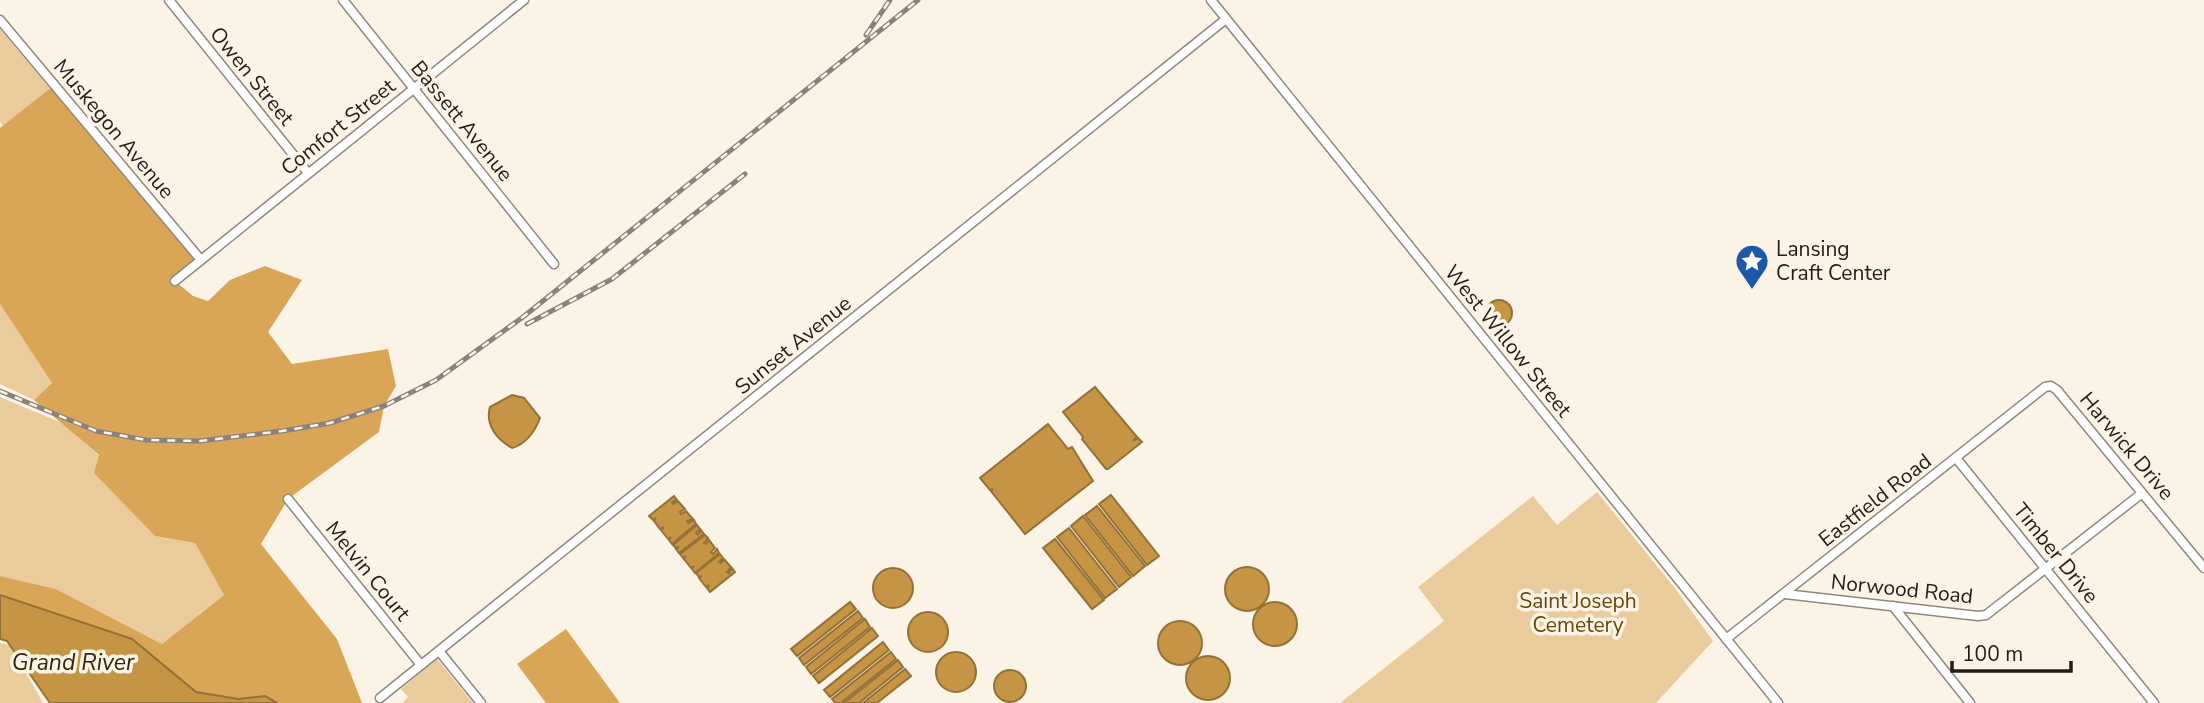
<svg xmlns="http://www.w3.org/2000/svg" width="2204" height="703" font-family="'Nunito Sans',sans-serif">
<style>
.green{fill:#eacb9c}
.forest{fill:#d8a656}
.water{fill:#c59444;stroke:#947137;stroke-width:2}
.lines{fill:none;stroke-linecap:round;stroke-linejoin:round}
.minor-casing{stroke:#90887d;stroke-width:11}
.minor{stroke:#fff;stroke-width:8}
.rail-casing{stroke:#89837b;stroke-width:5}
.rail{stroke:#fcf3e7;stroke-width:2.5;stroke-dasharray:8;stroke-linecap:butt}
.labels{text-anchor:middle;stroke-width:7;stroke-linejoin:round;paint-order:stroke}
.street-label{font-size:21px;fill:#211e1a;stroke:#fcf3e7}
.poi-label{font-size:21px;fill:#211e1a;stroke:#fcf3e7;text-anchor:start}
.park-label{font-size:21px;fill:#694706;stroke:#fcf3e7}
.water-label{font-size:23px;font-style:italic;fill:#392501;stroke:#fcf3e7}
</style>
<rect width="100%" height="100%" fill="#fcf3e7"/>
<!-- green -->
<g class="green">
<path d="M 0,29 L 50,88 L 3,126 L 0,122 Z"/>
<path d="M 0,304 L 52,383 L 34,400 L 0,384 Z"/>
<path d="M 0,397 L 62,423 L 99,456 L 95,473 L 155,536 L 195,543 L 224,595 L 162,644 L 56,589 L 0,576 Z"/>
<path d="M 1597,492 L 1674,587 L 1713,641 L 1656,703 L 1340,703 L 1444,621 L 1418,587 L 1533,496 L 1557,525 Z"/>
<path d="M 0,643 L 10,645 L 43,703 L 0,703 Z"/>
<path d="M 437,659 L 473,703 L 402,703 L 408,697 L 401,689 Z"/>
</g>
<!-- forest -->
<g class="forest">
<path d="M 54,85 L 201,260 L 175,281 L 193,296 L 208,301 L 230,280 L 265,266 L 302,280 L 268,332 L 292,364 L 388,349 L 396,386 L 384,406 L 379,432 L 288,499 L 261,544 L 337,639 L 362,703 L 277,703 L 265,696 L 238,699 L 196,692 L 132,639 L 0,595 L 0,576 L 56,589 L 162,644 L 224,595 L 195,543 L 155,536 L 94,473 L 99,455 L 34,400 L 52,383 L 0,304 L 0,128 Z"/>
<path d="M 566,629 L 620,703 L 546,703 L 517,664 Z"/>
</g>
<!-- water -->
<g class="water">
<circle cx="1499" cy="313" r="13"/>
<path d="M 1095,387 L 1137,437 L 1133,441 L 1138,438 L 1142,442 L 1108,469 L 1106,469 L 1082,439 L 1083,437 L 1063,412 Z"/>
<path d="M 512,395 L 524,398 L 540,418 C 535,431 526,444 512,448 C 496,439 485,424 490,407 Z"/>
<path d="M 1048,424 L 1068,449 L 1072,447 L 1093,481 L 1025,534 L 991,491 L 993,489 L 990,490 L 980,478 Z"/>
<path d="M 1111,495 L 1159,556 L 1147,565 L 1099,504 Z"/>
<path d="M 674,496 L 677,500 L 672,502 L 673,504 L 678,501 L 685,509 L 680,512 L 681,514 L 686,511 L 693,519 L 687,521 L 688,523 L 694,520 L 696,524 L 672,544 L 669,540 L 671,537 L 668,539 L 661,530 L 664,527 L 660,529 L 654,521 L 656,518 L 653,520 L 649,516 Z"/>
<path d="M 1097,506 L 1145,566 L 1133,576 L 1085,515 Z"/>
<path d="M 1083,516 L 1131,577 L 1119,587 L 1071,526 Z"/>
<path d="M 697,525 L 700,529 L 696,533 L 698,535 L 701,530 L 704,534 L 679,553 L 676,549 L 679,547 L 676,548 L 673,545 Z"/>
<path d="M 1069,528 L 1117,589 L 1105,598 L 1057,537 Z"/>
<path d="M 705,535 L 708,538 L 704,543 L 706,544 L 709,540 L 715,548 L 711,552 L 713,554 L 717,549 L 719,553 L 695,573 L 692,569 L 694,566 L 691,568 L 684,559 L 686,556 L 683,558 L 680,554 Z"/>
<path d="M 1055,539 L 1104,600 L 1092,609 L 1043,548 Z"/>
<path d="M 720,554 L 723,558 L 719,562 L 721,563 L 724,559 L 731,567 L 727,572 L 729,573 L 732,568 L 735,572 L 710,592 L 707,588 L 709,585 L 706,587 L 699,578 L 702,576 L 699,577 L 696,573 Z"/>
<circle cx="1247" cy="589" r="22"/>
<circle cx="893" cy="588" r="20"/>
<path d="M 0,595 L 132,639 L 196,692 L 238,699 L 265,696 L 277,703 L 50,703 L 7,641 L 0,639 Z"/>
<path d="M 850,602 L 856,609 L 797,656 L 791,649 Z"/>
<circle cx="1275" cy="624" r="22"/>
<path d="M 858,611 L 863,618 L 804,665 L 799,658 Z"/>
<circle cx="928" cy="632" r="20"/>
<path d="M 865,619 L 870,627 L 811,674 L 806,667 Z"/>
<circle cx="1180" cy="643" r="22"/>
<path d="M 872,628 L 878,636 L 819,683 L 813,676 Z"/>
<path d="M 883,642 L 889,650 L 830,697 L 824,690 Z"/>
<circle cx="956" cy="672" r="20"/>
<path d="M 891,652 L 896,659 L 841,703 L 835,703 L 832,699 Z"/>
<circle cx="1208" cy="678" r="22"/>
<path d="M 898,660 L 903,667 L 859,703 L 844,703 Z"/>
<path d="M 905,669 L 911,676 L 877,703 L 863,703 Z"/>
<circle cx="1010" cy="686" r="16"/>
</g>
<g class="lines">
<defs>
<g id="minor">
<path d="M 169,0 L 308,173"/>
<path d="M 343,0 L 554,264"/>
<path d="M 1211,0 L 1778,703"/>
<path d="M 0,20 L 201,260"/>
<path d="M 175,281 L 524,0"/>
<path d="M 1956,458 L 2154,703"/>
<path d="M 288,499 L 421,665"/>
<path d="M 1785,594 L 1978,616 L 1986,615 L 2141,494"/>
<path d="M 1893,606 L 1970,703"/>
<path d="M 1726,639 L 2045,387 L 2051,386 L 2057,390 L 2204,568"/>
<path d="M 439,651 L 481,703"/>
<path d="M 380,698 L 1226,19"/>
</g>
</defs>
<!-- minor casing -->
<use href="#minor" class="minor-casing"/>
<!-- minor -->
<use href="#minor" class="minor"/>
<defs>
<g id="rail">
<path d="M 866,35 L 890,0"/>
<path d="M 527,324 L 612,279 L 745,174"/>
<path d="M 0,391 L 96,431 L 146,440 L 200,441 L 282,431 L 330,423 L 384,406 L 436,380 L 523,317 L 918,0"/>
</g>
</defs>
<!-- rail casing -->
<use href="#rail" class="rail-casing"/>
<!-- rail -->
<use href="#rail" class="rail"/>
</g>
<!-- icons -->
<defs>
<symbol id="sight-pin" viewBox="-11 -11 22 30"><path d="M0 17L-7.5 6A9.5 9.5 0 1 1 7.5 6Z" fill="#1c59aa" stroke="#fcf3e7"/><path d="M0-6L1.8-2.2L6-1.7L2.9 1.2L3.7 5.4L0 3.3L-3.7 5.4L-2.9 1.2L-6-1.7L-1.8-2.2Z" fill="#fff"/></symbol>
</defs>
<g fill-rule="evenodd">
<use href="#sight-pin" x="1733" y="242" width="38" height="52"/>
</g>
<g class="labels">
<!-- street labels -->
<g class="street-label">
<text transform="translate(252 76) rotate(51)" y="7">Owen Street</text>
<text transform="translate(462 121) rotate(51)" y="7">Bassett Avenue</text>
<text transform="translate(338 127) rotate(-39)" y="7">Comfort Street</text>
<text transform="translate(114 129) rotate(50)" y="7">Muskegon Avenue</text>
<text transform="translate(1508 341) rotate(51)" y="7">West Willow Street</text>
<text transform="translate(793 345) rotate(-39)" y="7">Sunset Avenue</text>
<text transform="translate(2127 446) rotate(50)" y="7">Harwick Drive</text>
<text transform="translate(1875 500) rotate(-38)" y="7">Eastfield Road</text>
<text transform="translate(2056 553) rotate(51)" y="7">Timber Drive</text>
<text transform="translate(368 571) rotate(51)" y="7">Melvin Court</text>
<text transform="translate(1902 589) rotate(6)" y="7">Norwood Road</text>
</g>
<!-- poi labels -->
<g class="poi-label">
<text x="1776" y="256">Lansing<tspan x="1776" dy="24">Craft Center</tspan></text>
</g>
<!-- park labels -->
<g class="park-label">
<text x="1578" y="608">Saint Joseph<tspan x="1578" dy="24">Cemetery</tspan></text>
</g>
<!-- water labels -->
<g class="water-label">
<text x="73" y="670">Grand River</text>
</g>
</g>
<!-- scale -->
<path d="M1952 661v10h119v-10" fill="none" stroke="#211e1a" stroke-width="3.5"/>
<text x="1962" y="661" font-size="21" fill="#211e1a" stroke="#fcf3e7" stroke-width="5" paint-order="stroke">100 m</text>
</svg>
